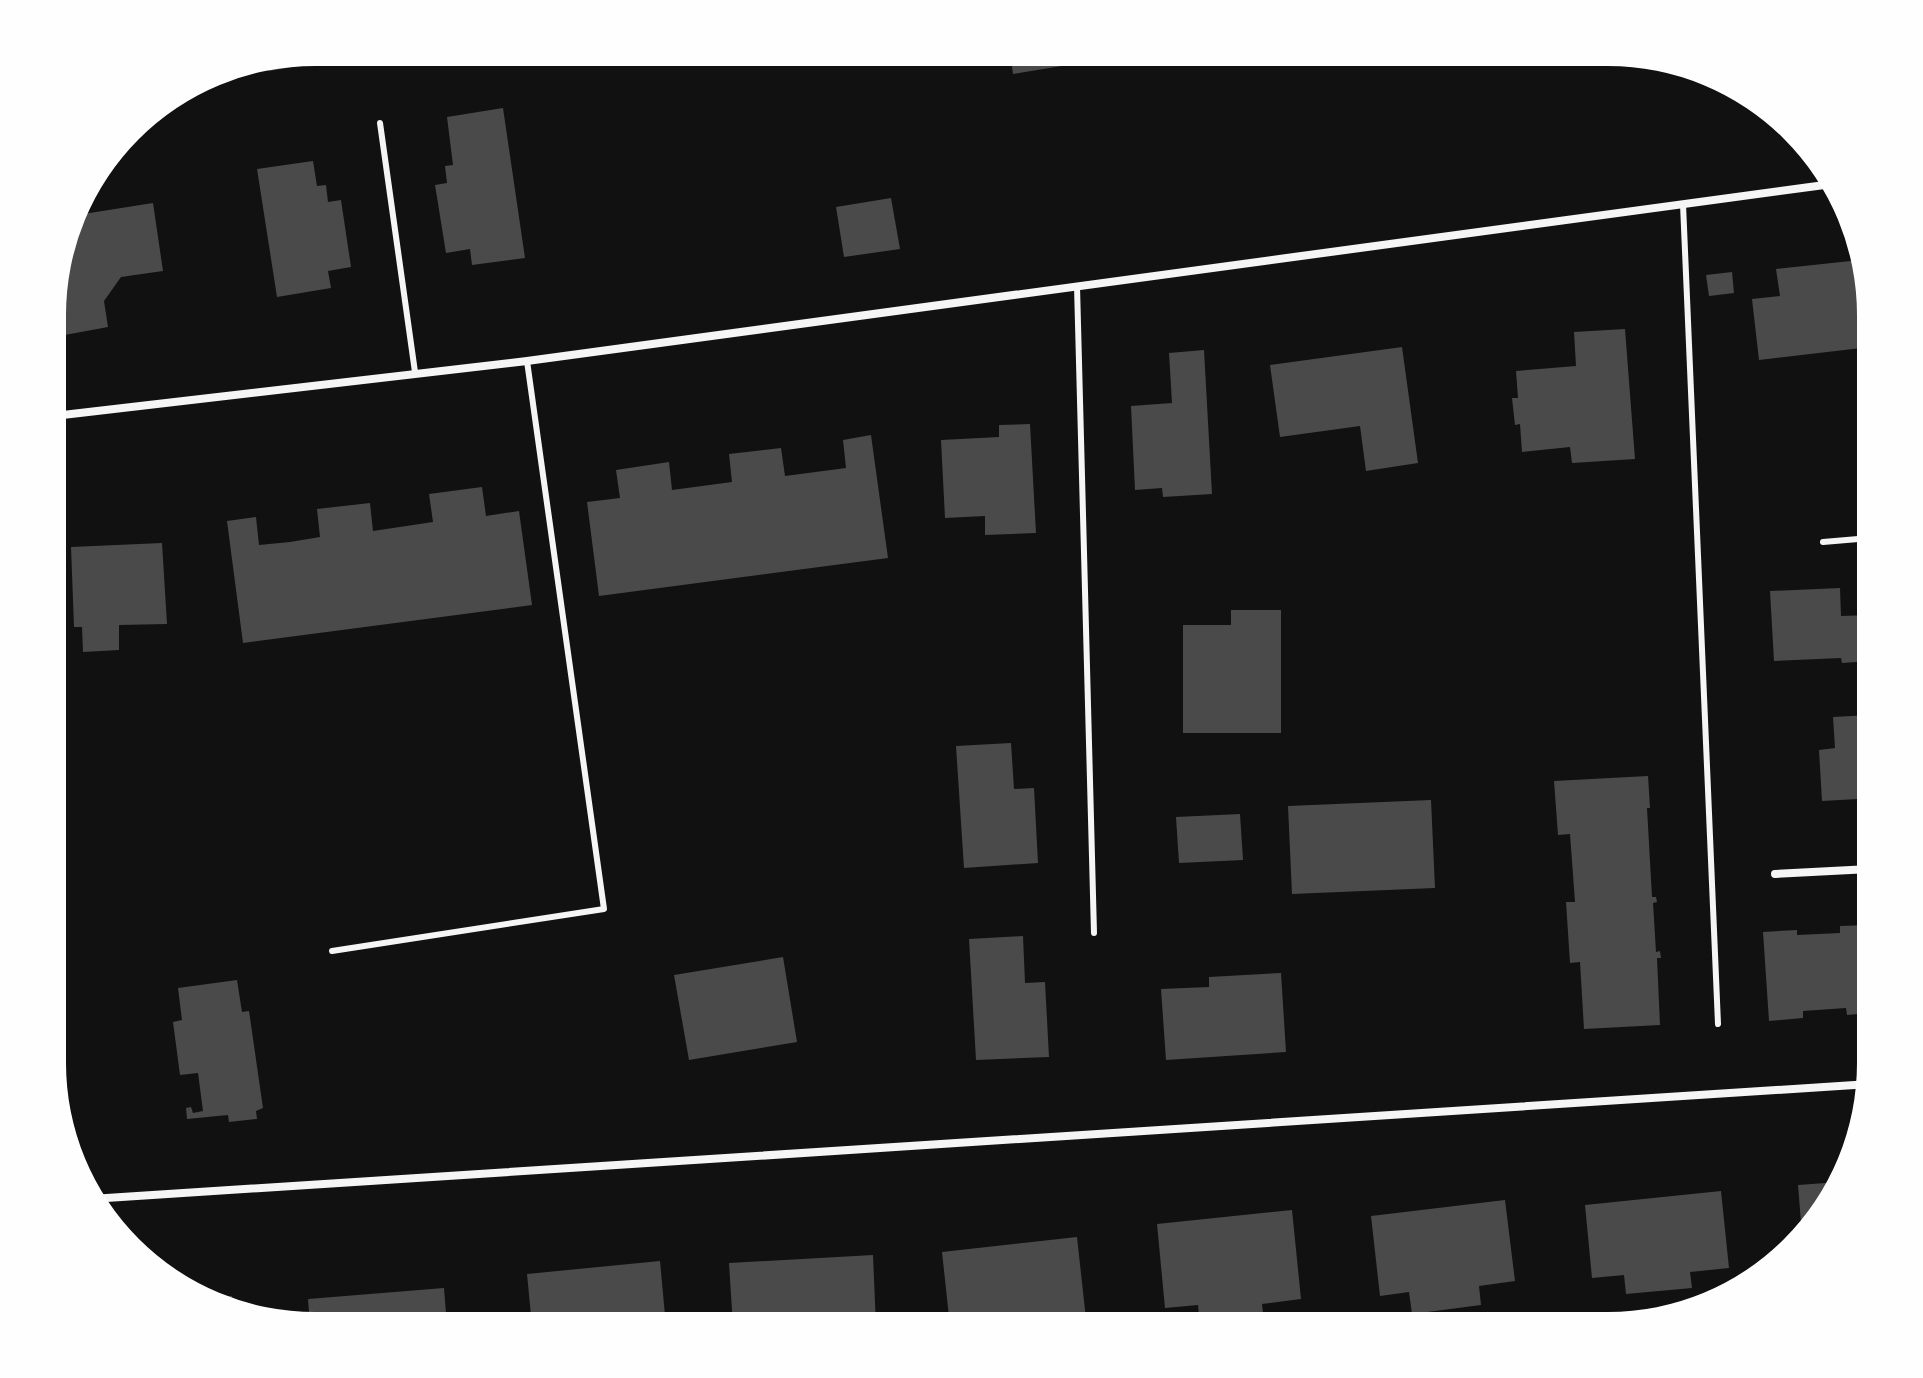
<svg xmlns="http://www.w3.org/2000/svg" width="1923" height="1378" font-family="Montserrat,sans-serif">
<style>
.building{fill:#4a4a4a}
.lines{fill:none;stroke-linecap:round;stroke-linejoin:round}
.service{stroke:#f5f5f5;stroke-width:6}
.minor{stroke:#f5f5f5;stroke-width:8}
</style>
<rect width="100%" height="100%" fill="#111"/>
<!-- building -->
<g class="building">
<path d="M 321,52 L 322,62 L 269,71 L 268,60 Z"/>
<path d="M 871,52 L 924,52 L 924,54 L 873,62 Z"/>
<path d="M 1010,52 L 1090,52 L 1092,61 L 1013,74 Z"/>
<path d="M 503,108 L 525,258 L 472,265 L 470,249 L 446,253 L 435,185 L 447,183 L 445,166 L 453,165 L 447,117 Z"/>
<path d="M 313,161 L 317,186 L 326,185 L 328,202 L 341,200 L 351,267 L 328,271 L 331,288 L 277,297 L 257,169 Z"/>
<path d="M 891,198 L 900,249 L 844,257 L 836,207 Z"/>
<path d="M 153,203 L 163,271 L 121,277 L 104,301 L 108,327 L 54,337 L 54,280 L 77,215 Z"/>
<path d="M 1860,260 L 1870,298 L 1870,347 L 1759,360 L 1752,299 L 1780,296 L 1776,269 Z"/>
<path d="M 1732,272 L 1734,293 L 1709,296 L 1706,275 Z"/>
<path d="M 1625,329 L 1635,459 L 1572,463 L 1570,447 L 1522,452 L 1520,424 L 1515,425 L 1512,398 L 1518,398 L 1516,371 L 1576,366 L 1574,332 Z"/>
<path d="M 1402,347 L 1418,463 L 1366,471 L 1360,426 L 1280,437 L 1270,365 Z"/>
<path d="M 1204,350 L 1212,494 L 1163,497 L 1162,488 L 1135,490 L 1131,406 L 1172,403 L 1169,353 Z"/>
<path d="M 1030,424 L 1036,533 L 985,535 L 985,516 L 945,518 L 941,440 L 999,437 L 999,425 Z"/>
<path d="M 871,435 L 888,558 L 599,596 L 587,502 L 620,498 L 616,470 L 669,462 L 672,490 L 732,482 L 729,454 L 781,448 L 785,476 L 846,468 L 843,440 Z"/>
<path d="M 482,487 L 486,516 L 519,511 L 532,605 L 243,643 L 227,521 L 256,517 L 259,545 L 290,542 L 320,537 L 317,509 L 370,503 L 373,531 L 433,522 L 429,494 Z"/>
<path d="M 162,543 L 167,624 L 119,625 L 119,650 L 83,652 L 82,627 L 74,627 L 71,547 Z"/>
<path d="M 1840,588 L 1841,616 L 1870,615 L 1870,661 L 1842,663 L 1841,658 L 1774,661 L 1770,591 Z"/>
<path d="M 1231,610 L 1281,610 L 1281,733 L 1183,733 L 1183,625 L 1231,625 Z"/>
<path d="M 1870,715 L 1870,807 L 1858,807 L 1858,799 L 1822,801 L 1819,750 L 1835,748 L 1833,717 Z"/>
<path d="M 1011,743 L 1014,789 L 1034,788 L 1038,863 L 964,868 L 956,746 Z"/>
<path d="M 1648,776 L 1650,808 L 1647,808 L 1652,897 L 1656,897 L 1657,902 L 1653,903 L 1656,952 L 1660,951 L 1661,958 L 1657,958 L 1660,1025 L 1584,1029 L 1580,962 L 1570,963 L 1566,902 L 1575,902 L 1570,834 L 1558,835 L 1554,781 Z"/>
<path d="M 1431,800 L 1435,888 L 1292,894 L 1288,806 Z"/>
<path d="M 1240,814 L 1243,860 L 1179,863 L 1176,817 Z"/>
<path d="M 1870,925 L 1870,1013 L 1847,1015 L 1846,1008 L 1803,1011 L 1803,1018 L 1769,1021 L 1763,932 L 1797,930 L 1797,935 L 1840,933 L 1840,926 Z"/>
<path d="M 1023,936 L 1025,983 L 1045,982 L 1049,1057 L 976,1060 L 969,939 Z"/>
<path d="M 783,957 L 797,1042 L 689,1060 L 674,975 Z"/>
<path d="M 1281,973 L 1286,1052 L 1166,1060 L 1161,989 L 1209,987 L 1209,977 Z"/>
<path d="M 237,980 L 242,1012 L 249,1011 L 263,1108 L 256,1111 L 257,1119 L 229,1122 L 228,1115 L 187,1119 L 186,1108 L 191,1107 L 193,1113 L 203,1111 L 198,1073 L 180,1075 L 173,1022 L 182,1020 L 178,988 Z"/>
<path d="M 1839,1182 L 1816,1223 L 1802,1235 L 1798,1185 Z"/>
<path d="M 1721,1191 L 1729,1268 L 1690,1272 L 1692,1288 L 1626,1294 L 1624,1275 L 1592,1278 L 1585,1205 Z"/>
<path d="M 1505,1200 L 1515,1281 L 1479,1286 L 1481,1305 L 1412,1314 L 1409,1292 L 1380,1296 L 1371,1216 Z"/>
<path d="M 1292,1210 L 1301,1299 L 1262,1304 L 1264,1322 L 1227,1326 L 1200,1326 L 1198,1305 L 1165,1308 L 1157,1224 Z"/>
<path d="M 1077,1237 L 1086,1319 L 1048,1323 L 1048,1326 L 991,1326 L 991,1323 L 950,1326 L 942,1252 Z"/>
<path d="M 873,1255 L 876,1326 L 733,1326 L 729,1263 Z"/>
<path d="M 660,1261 L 666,1326 L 532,1326 L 527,1274 Z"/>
<path d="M 444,1288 L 447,1326 L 310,1325 L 308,1299 Z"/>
<path d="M 232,1296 L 234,1313 L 204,1298 Z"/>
</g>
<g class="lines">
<!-- service -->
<g class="service">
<path d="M 380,123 L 415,372"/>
<path d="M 1683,204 L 1718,1024"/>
<path d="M 1077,286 L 1094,933"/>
<path d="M 1823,542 L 1870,538"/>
<path d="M 332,951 L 604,909 L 527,361"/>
</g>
<!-- minor -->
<g class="minor">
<path d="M 54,416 L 527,361 L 1832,184"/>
<path d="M 1775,874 L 1870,869"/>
<path d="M 91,1199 L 1870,1084"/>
</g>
</g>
<!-- crop -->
<path d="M0 0H1923V1378H0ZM315 66H1608A249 249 0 0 1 1857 315V1063A249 249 0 0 1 1608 1312H315A249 249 0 0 1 66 1063V315A249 249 0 0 1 315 66Z" fill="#fefefe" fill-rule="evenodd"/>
</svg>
